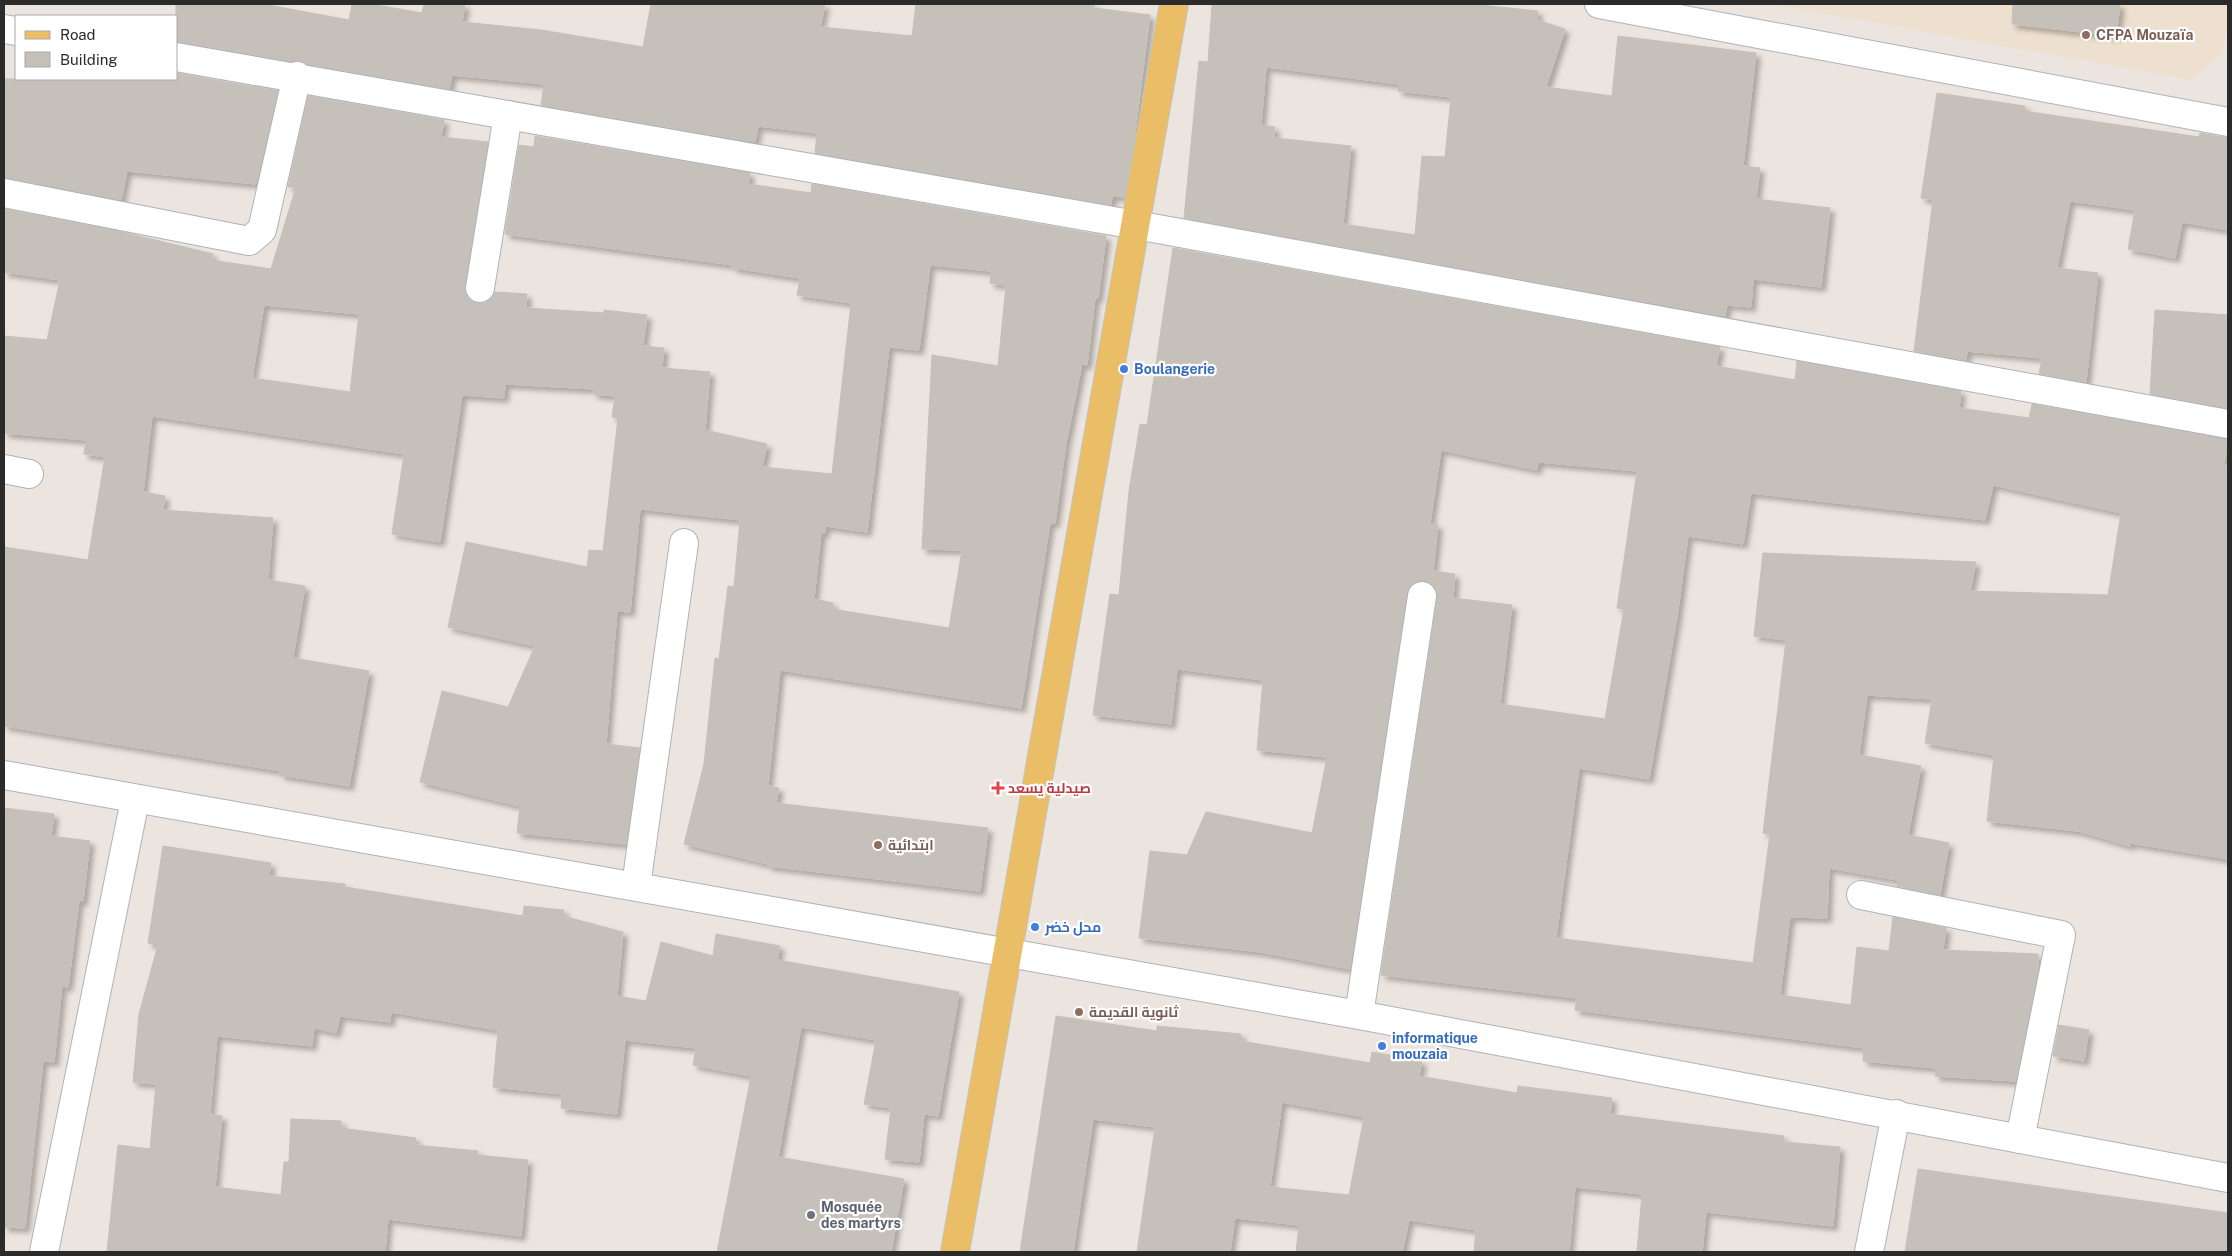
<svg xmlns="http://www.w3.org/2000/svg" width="2232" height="1256" font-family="'Public Sans',Cairo,sans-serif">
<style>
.education{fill:#ede0ce}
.building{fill:#c5c0b9;stroke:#c7c0b7;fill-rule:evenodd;filter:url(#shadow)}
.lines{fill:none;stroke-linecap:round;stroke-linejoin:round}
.minor-casing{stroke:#aeb2bb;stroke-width:30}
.major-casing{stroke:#c4c4c4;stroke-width:30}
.minor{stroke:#fff;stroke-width:28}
.major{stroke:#e9be66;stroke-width:28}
.education-dot{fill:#8d6e63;stroke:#fff;stroke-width:2}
.shop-dot{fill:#3f7fe0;stroke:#fff;stroke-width:2}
.health-dot{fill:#e0444e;stroke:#fff;stroke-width:2}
.worship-dot{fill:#6b7280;stroke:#fff;stroke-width:2}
.labels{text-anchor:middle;stroke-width:4.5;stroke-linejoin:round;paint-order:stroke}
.education-label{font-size:14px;font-weight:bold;fill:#785e54;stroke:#fff;text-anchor:start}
.shop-label{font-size:14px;font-weight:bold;fill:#366cbe;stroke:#fff;text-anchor:start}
.health-label{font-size:14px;font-weight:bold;fill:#be3a42;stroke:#fff;text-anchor:start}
.worship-label{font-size:14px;font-weight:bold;fill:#5b616d;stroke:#fff;text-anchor:start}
</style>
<defs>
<filter id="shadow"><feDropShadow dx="4.5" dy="4.5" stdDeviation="2.5" flood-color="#0004"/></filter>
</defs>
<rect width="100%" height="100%" fill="#ece4de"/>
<!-- education -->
<path class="education" d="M 1771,4 L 2228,4 L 2228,19 L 2222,52 L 2192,80 Z"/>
<!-- building -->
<g class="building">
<path d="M 176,4 L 263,4 L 349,20 L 352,4 L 371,4 L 422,13 L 424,4 L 465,4 L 462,22 L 541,30 L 643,47 L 651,4 L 825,4 L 820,27 L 912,36 L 916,4 L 1094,4 L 1094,8 L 1150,15 L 1134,140 L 1124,197 L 1112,196 L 1111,205 L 815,153 L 817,133 L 758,126 L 755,142 L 541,105 L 544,84 L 452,75 L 449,89 L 307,64 L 300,61 L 292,61 L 176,42 Z"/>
<path d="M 1212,4 L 1470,4 L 1538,11 L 1537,20 L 1565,29 L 1546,87 L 1612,96 L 1618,36 L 1756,53 L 1743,166 L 1760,168 L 1756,199 L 1830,208 L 1821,287 L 1753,279 L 1751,307 L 1727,305 L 1725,316 L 1184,218 L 1199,61 L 1208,62 ZM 1266,67 L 1399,84 L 1398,91 L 1451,97 L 1445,157 L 1422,156 L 1415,235 L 1343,224 L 1351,146 L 1274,138 L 1275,127 L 1261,125 Z"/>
<path d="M 2013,4 L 2120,4 L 2116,36 L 2012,24 Z"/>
<path d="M 176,73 L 278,91 L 256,184 L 127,171 L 121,200 L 4,178 L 4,79 L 176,79 Z"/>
<path d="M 1937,93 L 2025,106 L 2024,111 L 2199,137 L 2200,133 L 2228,138 L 2228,230 L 2182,222 L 2175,258 L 2128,249 L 2135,210 L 2070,201 L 2057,268 L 2098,273 L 2086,382 L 2039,374 L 2042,358 L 1967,351 L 1966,360 L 1914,351 L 1933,200 L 1921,198 Z"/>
<path d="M 308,96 L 444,120 L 441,137 L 488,142 L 465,286 L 465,293 L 470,300 L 477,303 L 485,303 L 492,298 L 495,292 L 527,294 L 526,308 L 604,313 L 604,310 L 647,315 L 643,346 L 664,348 L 662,368 L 710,372 L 705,430 L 767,444 L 762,467 L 832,474 L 851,303 L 797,295 L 800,278 L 733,268 L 733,265 L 505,234 L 519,145 L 534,147 L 535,136 L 750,173 L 748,184 L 811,193 L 812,184 L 1106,236 L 1098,298 L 1095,298 L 1087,365 L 1082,364 L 1066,443 L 1055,523 L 1050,523 L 1021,708 L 780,670 L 768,786 L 779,788 L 776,803 L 988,828 L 980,891 L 768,866 L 768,864 L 684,844 L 704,764 L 715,658 L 719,659 L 728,586 L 734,587 L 740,520 L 640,509 L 630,612 L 617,611 L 606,744 L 640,748 L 626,844 L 517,833 L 520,806 L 420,782 L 442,691 L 508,707 L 535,646 L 448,627 L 466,542 L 587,567 L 589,550 L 603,551 L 618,418 L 612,417 L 615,396 L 593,394 L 594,389 L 505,384 L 504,398 L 462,395 L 440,542 L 392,534 L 404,454 L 152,416 L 143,492 L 165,496 L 163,510 L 273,518 L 268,580 L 305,586 L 293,658 L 369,671 L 349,786 L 280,775 L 281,771 L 4,726 L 4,547 L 88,560 L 105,457 L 84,454 L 86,440 L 4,433 L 4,336 L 47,340 L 60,280 L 4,272 L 4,209 L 114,230 L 213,254 L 211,260 L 271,269 L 296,187 L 288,187 ZM 930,265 L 991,271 L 990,283 L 1006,285 L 998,366 L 932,355 L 922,549 L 962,550 L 949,628 L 832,609 L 833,603 L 814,599 L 821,533 L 825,533 L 825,526 L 867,532 L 889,347 L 919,350 ZM 264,305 L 359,314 L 350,392 L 252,378 Z"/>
<path d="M 1173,248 L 1720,347 L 1716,366 L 1795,380 L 1797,361 L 1961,391 L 1959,408 L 2029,418 L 2032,404 L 2228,439 L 2224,465 L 2228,465 L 2228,859 L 2130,843 L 2130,846 L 2078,831 L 1987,821 L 1994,755 L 1925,743 L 1932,699 L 1867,695 L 1859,755 L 1921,766 L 1908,835 L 1949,843 L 1940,895 L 1897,886 L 1898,880 L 1829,868 L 1827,918 L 1790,917 L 1780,995 L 1851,1005 L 1857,947 L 1889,951 L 1893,917 L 1946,928 L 1943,950 L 2038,954 L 2038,972 L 2016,1081 L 1935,1076 L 1936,1068 L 1863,1061 L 1864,1048 L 1575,1010 L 1577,998 L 1381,975 L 1437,598 L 1437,591 L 1432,584 L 1424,581 L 1417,581 L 1410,586 L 1407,594 L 1350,969 L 1261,952 L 1139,938 L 1150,851 L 1187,855 L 1206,812 L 1312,833 L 1327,757 L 1257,750 L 1263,680 L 1177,669 L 1171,724 L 1093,715 L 1110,594 L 1119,595 L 1129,491 L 1140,424 L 1147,425 ZM 1441,450 L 1537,470 L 1538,462 L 1637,471 L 1617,608 L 1624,609 L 1605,719 L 1500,704 L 1512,605 L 1453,598 L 1455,574 L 1433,571 L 1438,525 L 1430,524 ZM 1993,485 L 2121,513 L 2108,595 L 1970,591 L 1976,562 L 1763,553 L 1754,636 L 1786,640 L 1763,833 L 1770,834 L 1753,963 L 1556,938 L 1579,768 L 1649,779 L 1677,617 L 1688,536 L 1743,544 L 1751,493 L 1985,520 Z"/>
<path d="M 2155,310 L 2228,315 L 2228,408 L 2150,394 Z"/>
<path d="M 4,808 L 54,814 L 51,836 L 90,841 L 83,901 L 79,900 L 68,987 L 62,986 L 54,1062 L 43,1061 L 25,1228 L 4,1227 Z"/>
<path d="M 163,846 L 271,863 L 269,876 L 345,884 L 345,887 L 523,916 L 524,906 L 564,910 L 563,916 L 623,932 L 617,996 L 646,1001 L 661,942 L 713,956 L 716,934 L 780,946 L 777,960 L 959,992 L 938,1116 L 924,1114 L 919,1162 L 885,1159 L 891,1108 L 864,1104 L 876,1040 L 801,1027 L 778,1157 L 904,1179 L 891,1252 L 717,1252 L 751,1076 L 693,1065 L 696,1048 L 625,1040 L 617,1114 L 561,1108 L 562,1094 L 493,1087 L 498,1030 L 391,1012 L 390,1022 L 340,1016 L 336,1033 L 314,1028 L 312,1046 L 217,1036 L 210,1114 L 222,1116 L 215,1187 L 281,1195 L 284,1162 L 289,1162 L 291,1119 L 341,1121 L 341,1128 L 416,1138 L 415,1145 L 478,1151 L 477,1155 L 528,1160 L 521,1236 L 388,1219 L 385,1252 L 107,1252 L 118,1145 L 150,1149 L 156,1084 L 133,1082 L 139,1014 L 158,945 L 148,943 Z"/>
<path d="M 1056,1016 L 1157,1031 L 1157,1026 L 1241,1034 L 1241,1041 L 1370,1063 L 1372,1052 L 1422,1061 L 1419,1076 L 1517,1093 L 1518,1086 L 1612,1098 L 1610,1114 L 1784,1136 L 1783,1142 L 1840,1147 L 1833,1226 L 1706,1212 L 1702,1252 L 1637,1252 L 1642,1194 L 1575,1187 L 1569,1252 L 1474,1252 L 1476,1230 L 1409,1220 L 1402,1252 L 1296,1252 L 1299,1225 L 1235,1218 L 1230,1252 L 1137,1252 L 1155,1127 L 1093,1119 L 1073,1252 L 1020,1252 ZM 1282,1102 L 1364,1117 L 1349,1195 L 1270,1187 Z"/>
<path d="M 2059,1025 L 2089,1030 L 2084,1061 L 2053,1056 Z"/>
<path d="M 1918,1169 L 2228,1213 L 2228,1252 L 1905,1252 Z"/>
</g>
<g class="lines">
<defs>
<g id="minor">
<path d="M 1599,4 L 2228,122"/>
<path d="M 4,29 L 16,31"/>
<path d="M 176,57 L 1136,225 L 2228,424"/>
<path d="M 4,193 L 249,241 L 262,230 L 297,76"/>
<path d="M 480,288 L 508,115"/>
<path d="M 4,469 L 29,474"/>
<path d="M 4,775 L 1359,1015 L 2228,1178"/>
<path d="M 636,886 L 684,543"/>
<path d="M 1861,895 L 2061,935 L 2020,1139"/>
<path d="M 1359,1015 L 1422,596"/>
<path d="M 44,1252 L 135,800"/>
<path d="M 1869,1252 L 1896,1114"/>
</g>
<path id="major" d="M 955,1252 L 1174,4"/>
</defs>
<!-- minor casing -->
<use href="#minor" class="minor-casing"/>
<!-- major casing -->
<use href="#major" class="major-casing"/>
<!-- minor -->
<use href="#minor" class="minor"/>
<!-- major -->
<use href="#major" class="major"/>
</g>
<!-- markers -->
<g class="education-dot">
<circle cx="2086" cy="35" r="5"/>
<circle cx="878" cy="845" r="5"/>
<circle cx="1079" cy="1012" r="5"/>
</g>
<g class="shop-dot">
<circle cx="1124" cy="369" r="5"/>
<circle cx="1035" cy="927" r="5"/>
<circle cx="1382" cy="1046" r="5"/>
</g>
<path class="health-dot" d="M995.5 780.5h5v5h5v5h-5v5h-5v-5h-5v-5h5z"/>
<circle class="worship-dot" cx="811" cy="1215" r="5"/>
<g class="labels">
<!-- education labels -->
<g class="education-label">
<text x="2096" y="40">CFPA Mouzaïa</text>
<text x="888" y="850">ابتدائية</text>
<text x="1089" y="1017">ثانوية القديمة</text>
</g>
<!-- shop labels -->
<g class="shop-label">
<text x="1134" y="374">Boulangerie</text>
<text x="1045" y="932">محل خضر</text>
<text x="1392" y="1043">informatique<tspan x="1392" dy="16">mouzaia</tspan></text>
</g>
<!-- health labels -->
<g class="health-label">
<text x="1008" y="793">صيدلية يسعد</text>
</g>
<!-- worship labels -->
<g class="worship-label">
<text x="821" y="1212">Mosquée<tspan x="821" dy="16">des martyrs</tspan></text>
</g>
</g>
<!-- border -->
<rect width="2232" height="1256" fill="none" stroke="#2b2b2b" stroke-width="10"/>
<!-- legend -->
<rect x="15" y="15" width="162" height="65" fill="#ffffff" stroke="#aaaaaa"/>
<rect x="25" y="31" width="25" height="8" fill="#e9be66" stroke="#aaaaaa"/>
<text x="60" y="40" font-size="15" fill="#2b2b2b">Road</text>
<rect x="25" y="52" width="25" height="15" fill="#c5c0b9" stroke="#aaaaaa"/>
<text x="60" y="65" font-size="15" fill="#2b2b2b">Building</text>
</svg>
